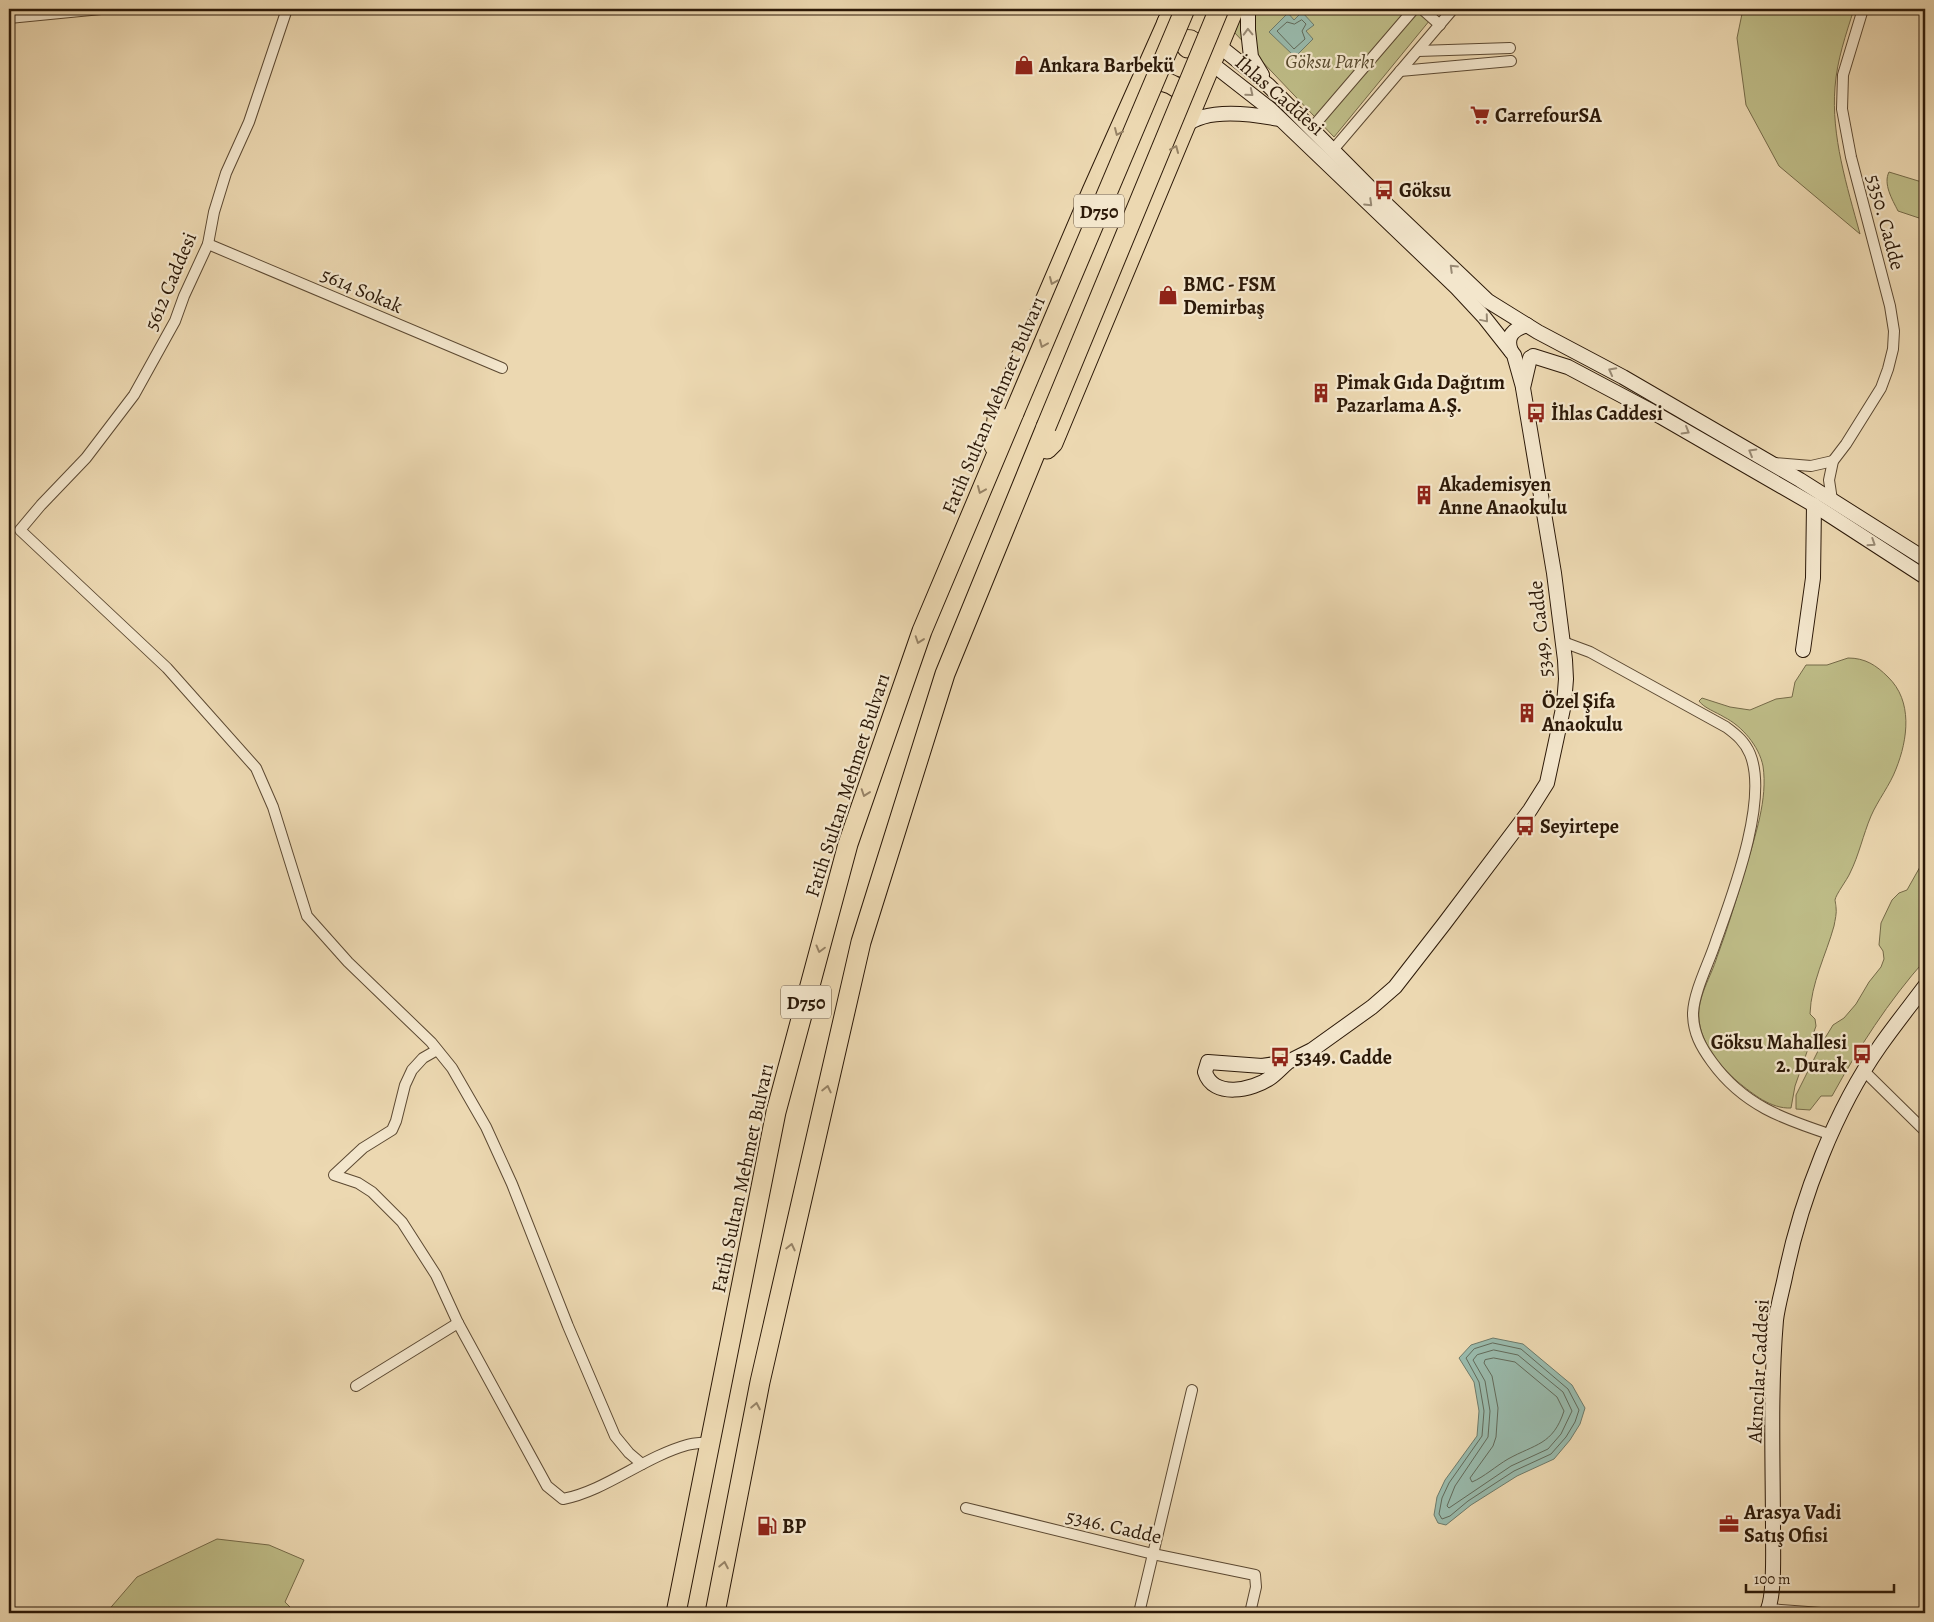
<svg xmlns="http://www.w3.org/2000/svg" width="1934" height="1622" font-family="Alegreya,serif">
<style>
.green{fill:#bebc87;stroke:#756a48}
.water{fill:#99baac;stroke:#6d7a6a}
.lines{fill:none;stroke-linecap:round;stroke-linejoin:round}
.shore{stroke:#626a5a;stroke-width:1}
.street-casing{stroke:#5c4932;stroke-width:12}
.secondary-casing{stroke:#2c1908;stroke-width:16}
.highway-casing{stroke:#2c1908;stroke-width:21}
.street{stroke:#f3e6cc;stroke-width:10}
.secondary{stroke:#f3e6cc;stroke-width:14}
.highway{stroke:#ecd8b1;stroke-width:19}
.highway-bridge-casing{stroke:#2c1908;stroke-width:21;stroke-linecap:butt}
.highway-bridge{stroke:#ecd8b1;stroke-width:19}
.oneway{stroke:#998a74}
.oneway2{stroke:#968265}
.labels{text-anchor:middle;stroke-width:4.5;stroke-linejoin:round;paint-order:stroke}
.shield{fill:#f3e6cc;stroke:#685643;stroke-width:1}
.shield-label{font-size:19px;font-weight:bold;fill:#2c1908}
.park-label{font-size:20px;font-style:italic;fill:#584a2e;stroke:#f3e6cc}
.poi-label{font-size:20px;font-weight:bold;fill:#2c1908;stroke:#f3e6cc;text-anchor:start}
.street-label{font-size:20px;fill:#2c1908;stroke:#f3e6cc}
</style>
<rect width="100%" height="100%" fill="#ecd8b1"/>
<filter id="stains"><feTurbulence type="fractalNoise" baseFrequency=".004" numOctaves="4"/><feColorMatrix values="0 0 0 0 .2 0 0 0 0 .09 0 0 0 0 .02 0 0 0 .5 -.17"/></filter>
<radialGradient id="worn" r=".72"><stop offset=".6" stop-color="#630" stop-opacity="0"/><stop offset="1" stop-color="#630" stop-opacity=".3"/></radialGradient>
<!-- green -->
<g class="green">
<path d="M 1242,9 L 1439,9 L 1334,137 L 1233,31 Z"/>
<path d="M 1743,9 L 1854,9 C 1846,34 1837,60 1835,87 C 1831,136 1847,186 1860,234 L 1779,166 L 1746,105 L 1737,38 Z"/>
<path d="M 1889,172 L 1925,183 L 1925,220 L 1898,211 C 1892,199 1883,184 1889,172 Z"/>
<path d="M 1848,658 C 1865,658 1876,665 1888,677 C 1913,701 1908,739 1896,769 C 1890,785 1878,800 1871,816 C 1863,835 1859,855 1850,873 C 1847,880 1836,894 1835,900 C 1835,900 1836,906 1836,907 C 1837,913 1835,920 1834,926 C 1826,955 1811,983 1810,1014 L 1815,1019 L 1816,1026 L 1795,1086 L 1791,1108 C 1771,1109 1753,1094 1738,1082 C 1720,1066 1701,1044 1699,1019 C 1697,997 1711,977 1717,957 C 1728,928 1737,897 1746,867 C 1755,836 1768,799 1763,766 C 1759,746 1742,726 1724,717 C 1716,712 1704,708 1699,701 L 1702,698 L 1730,707 L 1750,710 L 1776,699 L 1792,697 L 1795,682 L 1806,665 L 1827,665 Z"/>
<path d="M 1925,858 L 1925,960 C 1888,1002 1859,1047 1832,1096 L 1821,1096 L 1810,1110 L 1796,1109 L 1796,1095 L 1822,1043 L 1833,1025 L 1844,1018 L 1856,1004 L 1869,982 L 1881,967 L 1884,959 L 1883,951 L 1879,945 L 1881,923 L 1892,900 L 1899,893 L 1907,890 Z"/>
<path d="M 217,1539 L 269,1545 L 304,1560 L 285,1602 L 296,1613 L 106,1613 L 137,1577 Z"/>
</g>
<!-- water -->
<g class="water">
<path d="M 1302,12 L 1314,25 L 1306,31 L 1313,39 L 1295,57 L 1269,32 L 1288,13 L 1294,20 Z"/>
<path d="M 1493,1338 L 1523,1344 L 1572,1385 L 1585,1408 L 1580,1424 L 1570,1440 L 1554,1459 L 1517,1476 L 1471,1505 L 1446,1525 L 1438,1523 L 1434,1515 L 1437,1497 L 1445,1480 L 1477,1436 L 1479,1411 L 1474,1382 L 1459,1358 L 1471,1345 Z"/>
</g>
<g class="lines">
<!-- shore -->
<g class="shore">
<path d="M 1302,20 L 1306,24 L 1302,31 L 1305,39 L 1294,49 L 1277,31 L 1287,22 L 1294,24 Z"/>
<path d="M 1493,1343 L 1521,1349 L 1568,1389 L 1579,1410 L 1575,1422 L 1566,1437 L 1551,1454 L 1514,1471 L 1468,1501 L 1450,1516 L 1442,1519 L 1439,1514 L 1442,1498 L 1449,1483 L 1482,1436 L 1484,1411 L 1479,1382 L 1466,1358 L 1474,1349 Z"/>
<path d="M 1494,1350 L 1518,1355 L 1563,1392 L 1572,1411 L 1561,1434 L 1548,1449 L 1511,1466 L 1449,1508 L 1447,1506 L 1455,1486 L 1488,1437 L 1490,1411 L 1485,1381 L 1473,1360 L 1477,1355 Z"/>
<path d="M 1494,1358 L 1515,1362 L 1557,1397 L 1564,1411 C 1553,1445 1535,1444 1508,1459 C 1496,1466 1484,1477 1472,1482 L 1470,1478 L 1493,1446 L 1496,1437 L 1498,1408 L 1492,1376 L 1484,1363 L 1485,1360 Z"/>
</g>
<defs>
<g id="street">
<path d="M 287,9 L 249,122 L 226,173 L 214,212 L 208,244 L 184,296 L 175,321 L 134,395 L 86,458 L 41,505 L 20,530 L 167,668 L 256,768 L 273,807 L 307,916 L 348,962 L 431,1042 L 452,1068 L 486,1127 L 512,1184 L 568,1326 L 615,1436 L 629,1453 L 642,1464"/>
<path d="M 1422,9 L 1440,25"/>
<path d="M 9,18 L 101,9"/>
<path d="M 1418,51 L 1510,48"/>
<path d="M 1400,71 L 1511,61"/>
<path d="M 1311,129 L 1414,9"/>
<path d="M 1332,151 L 1453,9"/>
<path d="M 208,244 L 502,368"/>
<path d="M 1775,463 L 1811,466 L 1833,461"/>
<path d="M 1832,500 L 1829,480 L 1833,461 L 1846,444 L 1881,388 L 1888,369 L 1893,349 L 1894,331 L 1890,306 L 1851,157 L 1842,109 L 1843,75 L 1863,9"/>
<path d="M 1563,642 L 1590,652 L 1726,727 C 1737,735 1745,742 1750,754 C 1769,800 1732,896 1716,941 C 1709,963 1694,991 1693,1013 C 1693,1033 1701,1047 1712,1062 C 1743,1105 1783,1119 1832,1135"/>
<path d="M 437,1050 L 423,1058 L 412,1070 L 405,1085 L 396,1121 L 392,1130 L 363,1148 L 334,1175 L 358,1183 L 372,1192 L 402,1222 L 436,1275 L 458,1323 L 547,1486 L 563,1499 C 605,1491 644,1457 687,1445 C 694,1443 703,1443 710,1442"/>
<path d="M 1864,1071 L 1925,1131"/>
<path d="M 356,1386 L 458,1323"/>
<path d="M 966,1508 L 1153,1554 L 1255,1575 L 1256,1587 L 1250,1613"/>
<path d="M 1769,1609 L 1821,1613"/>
<path d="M 1139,1613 L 1192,1390"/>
</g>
<g id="secondary">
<path d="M 1248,9 L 1248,30 L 1251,57 L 1262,75"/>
<path d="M 1218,45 L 1268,85 L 1385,203 L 1488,301 L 1538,332 L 1623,377 L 1800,480 L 1925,559"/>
<path d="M 1211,63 L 1270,109 L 1457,288 L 1484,317 L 1514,355 L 1523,387"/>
<path d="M 1184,127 C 1205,107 1253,114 1279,119"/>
<path d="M 1511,351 C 1505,336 1514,329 1527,325"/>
<path d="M 1533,356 L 1568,367 L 1651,411 L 1814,505 L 1925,577"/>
<path d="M 1803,650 L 1813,578 L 1814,505"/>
<path d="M 1288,1062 C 1282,1067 1277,1073 1270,1078 C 1253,1090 1213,1099 1205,1072 L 1208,1062 L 1262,1066 L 1288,1062 L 1312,1050 L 1372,1007 L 1395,987 L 1444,924 L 1530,810 L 1547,783 L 1564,704 L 1566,679 L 1565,660 L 1554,573 L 1523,388 L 1530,358"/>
<path d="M 1766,1613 C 1775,1600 1773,1552 1773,1535 C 1773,1463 1770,1391 1776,1320 C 1778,1304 1783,1288 1786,1272 C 1802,1197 1835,1110 1880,1046 C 1894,1026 1910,1006 1925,986"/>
</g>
<g id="highway">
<path d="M 1167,22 C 1195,17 1203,17 1218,44"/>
<path d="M 1160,41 C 1172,66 1180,74 1207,64"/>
<path d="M 1141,86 C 1161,74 1185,86 1189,108"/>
<path d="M 994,446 L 997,419 L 1020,359 L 1092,191 L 1173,9"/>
<path d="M 1047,449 L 1053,443 L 1234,9"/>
<path d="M 676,1613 L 776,1112 L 848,844 L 922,631 L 1014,413"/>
<path d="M 715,1613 L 760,1382 L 861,942 L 945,674 L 1046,427"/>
</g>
</defs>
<!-- street casing -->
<use href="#street" class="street-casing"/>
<!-- secondary casing -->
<use href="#secondary" class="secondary-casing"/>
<!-- highway casing -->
<use href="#highway" class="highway-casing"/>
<!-- street -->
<use href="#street" class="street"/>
<!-- secondary -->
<use href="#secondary" class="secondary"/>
<!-- highway -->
<use href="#highway" class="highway"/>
<defs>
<g id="highway-bridge">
<path d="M 1014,413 L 1185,9"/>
<path d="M 1046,427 L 1219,9"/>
</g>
</defs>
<!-- highway-bridge casing -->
<use href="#highway-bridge" class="highway-bridge-casing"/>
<!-- highway-bridge -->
<use href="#highway-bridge" class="highway-bridge"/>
</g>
<!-- one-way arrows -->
<defs><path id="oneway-chevron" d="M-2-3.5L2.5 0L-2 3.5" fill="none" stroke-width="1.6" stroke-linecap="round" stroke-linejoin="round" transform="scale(1.25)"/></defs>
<g class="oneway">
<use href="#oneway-chevron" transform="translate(1248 32) rotate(-92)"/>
<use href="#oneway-chevron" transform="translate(1250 93) rotate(39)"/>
<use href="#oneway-chevron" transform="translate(1369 203) rotate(44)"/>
<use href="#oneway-chevron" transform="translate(1453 268) rotate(-136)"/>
<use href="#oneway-chevron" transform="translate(1485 319) rotate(50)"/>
<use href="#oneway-chevron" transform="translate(1612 371) rotate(-152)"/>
<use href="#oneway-chevron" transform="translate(1686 431) rotate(30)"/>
<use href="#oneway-chevron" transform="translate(1752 452) rotate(-150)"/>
<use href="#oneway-chevron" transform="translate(1872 543) rotate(33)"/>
</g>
<g class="oneway2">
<use href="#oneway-chevron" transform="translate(1118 132) rotate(114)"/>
<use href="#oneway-chevron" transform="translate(1175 149) rotate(-67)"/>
<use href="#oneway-chevron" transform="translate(1053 281) rotate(113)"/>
<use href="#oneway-chevron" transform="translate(1043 344) rotate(113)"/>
<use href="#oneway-chevron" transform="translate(981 490) rotate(113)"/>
<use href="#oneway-chevron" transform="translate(919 640) rotate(109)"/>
<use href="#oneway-chevron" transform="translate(865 793) rotate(109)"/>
<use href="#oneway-chevron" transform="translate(820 949) rotate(105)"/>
<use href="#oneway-chevron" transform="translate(827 1089) rotate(-77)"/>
<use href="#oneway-chevron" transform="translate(791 1247) rotate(-77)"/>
<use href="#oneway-chevron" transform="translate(756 1406) rotate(-79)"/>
<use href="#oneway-chevron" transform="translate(724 1565) rotate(-79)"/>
</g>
<!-- icons -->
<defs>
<symbol id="shop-bare" viewBox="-9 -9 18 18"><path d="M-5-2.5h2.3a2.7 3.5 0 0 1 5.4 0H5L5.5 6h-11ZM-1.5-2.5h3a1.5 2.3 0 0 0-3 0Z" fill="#8f2418" stroke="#f3e6cc" stroke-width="2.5" paint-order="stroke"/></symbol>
<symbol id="supermarket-bare" viewBox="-9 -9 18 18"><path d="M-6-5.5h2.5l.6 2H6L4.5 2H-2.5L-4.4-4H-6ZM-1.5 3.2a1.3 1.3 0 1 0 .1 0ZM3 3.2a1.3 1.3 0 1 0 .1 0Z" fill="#8f2418" stroke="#f3e6cc" stroke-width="2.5" paint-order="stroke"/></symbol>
<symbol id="bus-bare" viewBox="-9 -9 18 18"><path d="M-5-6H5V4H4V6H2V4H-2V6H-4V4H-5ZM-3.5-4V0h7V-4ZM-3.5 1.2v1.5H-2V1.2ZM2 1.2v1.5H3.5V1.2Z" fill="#8f2418" stroke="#f3e6cc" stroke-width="2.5" paint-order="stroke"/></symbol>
<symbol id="building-bare" viewBox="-9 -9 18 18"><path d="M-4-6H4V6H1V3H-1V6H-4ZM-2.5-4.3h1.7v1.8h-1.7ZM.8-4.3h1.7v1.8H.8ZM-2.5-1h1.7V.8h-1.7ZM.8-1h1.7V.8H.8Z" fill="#8f2418" stroke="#f3e6cc" stroke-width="2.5" paint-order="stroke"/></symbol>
<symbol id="office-bare" viewBox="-9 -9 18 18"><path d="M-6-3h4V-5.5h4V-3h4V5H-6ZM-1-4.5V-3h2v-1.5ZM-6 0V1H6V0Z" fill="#8f2418" stroke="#f3e6cc" stroke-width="2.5" paint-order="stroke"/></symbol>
<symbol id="fuel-bare" viewBox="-9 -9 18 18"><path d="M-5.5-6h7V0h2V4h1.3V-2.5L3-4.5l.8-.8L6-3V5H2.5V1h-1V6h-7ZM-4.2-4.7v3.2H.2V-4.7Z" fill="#8f2418" stroke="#f3e6cc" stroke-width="2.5" paint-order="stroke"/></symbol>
</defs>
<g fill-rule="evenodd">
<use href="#shop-bare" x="1010" y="51" width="28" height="28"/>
<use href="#supermarket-bare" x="1466" y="101" width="28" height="28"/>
<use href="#bus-bare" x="1370" y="176" width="28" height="28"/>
<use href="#shop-bare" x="1154" y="281" width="28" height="28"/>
<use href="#building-bare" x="1307" y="379" width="28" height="28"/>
<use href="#bus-bare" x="1522" y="399" width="28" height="28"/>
<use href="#building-bare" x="1410" y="481" width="28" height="28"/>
<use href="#building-bare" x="1513" y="699" width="28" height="28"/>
<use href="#bus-bare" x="1511" y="812" width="28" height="28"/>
<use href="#bus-bare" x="1848" y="1040" width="28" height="28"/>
<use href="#bus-bare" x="1266" y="1043" width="28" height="28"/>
<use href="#office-bare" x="1715" y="1510" width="28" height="28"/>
<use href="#fuel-bare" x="753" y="1512" width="28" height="28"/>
</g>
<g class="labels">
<!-- shield labels -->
<g class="shield">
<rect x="1074" y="194.5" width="50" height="33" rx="4"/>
<rect x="781" y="985.5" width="50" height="33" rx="4"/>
</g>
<g class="shield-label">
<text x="1099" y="218">D750</text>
<text x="806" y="1009">D750</text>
</g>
<!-- park labels -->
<g class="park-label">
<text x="1330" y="68">Göksu Parkı</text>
</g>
<!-- poi labels -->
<g class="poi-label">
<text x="1039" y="72">Ankara Barbekü</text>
<text x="1495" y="122">CarrefourSA</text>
<text x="1399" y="197">Göksu</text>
<text x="1183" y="291">BMC - FSM<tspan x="1183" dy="23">Demirbaş</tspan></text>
<text x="1336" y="389">Pimak Gıda Dağıtım<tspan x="1336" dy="23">Pazarlama A.Ş.</tspan></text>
<text x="1551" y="420">İhlas Caddesi</text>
<text x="1439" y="491">Akademisyen<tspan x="1439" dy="23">Anne Anaokulu</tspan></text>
<text x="1542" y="708">Özel Şifa<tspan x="1542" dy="23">Anaokulu</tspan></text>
<text x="1540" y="833">Seyirtepe</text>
<text x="1847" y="1049" text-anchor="end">Göksu Mahallesi<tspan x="1847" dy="23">2. Durak</tspan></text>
<text x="1295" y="1064">5349. Cadde</text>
<text x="1744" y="1519">Arasya Vadi<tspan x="1744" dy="23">Satış Ofisi</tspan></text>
<text x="782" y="1533">BP</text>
</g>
<!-- street labels -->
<g class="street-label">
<text transform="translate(1280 95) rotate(41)" y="7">İhlas Caddesi</text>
<text transform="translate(1886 222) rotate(75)" y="7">5350. Cadde</text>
<text transform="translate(170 281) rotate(-67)" y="7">5612 Caddesi</text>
<text transform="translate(362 290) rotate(23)" y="7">5614 Sokak</text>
<text transform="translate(993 405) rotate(-67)" y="7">Fatih Sultan Mehmet Bulvarı</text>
<text transform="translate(1540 629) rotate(-96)" y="7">5349. Cadde</text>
<text transform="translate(847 785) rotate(-72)" y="7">Fatih Sultan Mehmet Bulvarı</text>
<text transform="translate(742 1178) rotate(-78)" y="7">Fatih Sultan Mehmet Bulvarı</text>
<text transform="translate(1758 1371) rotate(-87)" y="7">Akıncılar Caddesi</text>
<text transform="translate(1114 1526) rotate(13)" y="7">5346. Cadde</text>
</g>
</g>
<!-- margin -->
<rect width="1934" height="1622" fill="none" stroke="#ecd8b1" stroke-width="30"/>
<rect x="10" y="10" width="1914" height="1602" fill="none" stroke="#2c1908" stroke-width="2.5"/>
<rect x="15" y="15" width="1904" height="1592" fill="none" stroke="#2c1908"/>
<!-- scale -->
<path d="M1746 1584v8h148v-8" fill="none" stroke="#2c1908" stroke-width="2.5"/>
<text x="1754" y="1584" font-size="15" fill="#2c1908" stroke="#f3e6cc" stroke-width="4" paint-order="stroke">100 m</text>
<rect width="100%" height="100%" filter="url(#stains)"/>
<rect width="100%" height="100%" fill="url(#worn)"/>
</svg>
